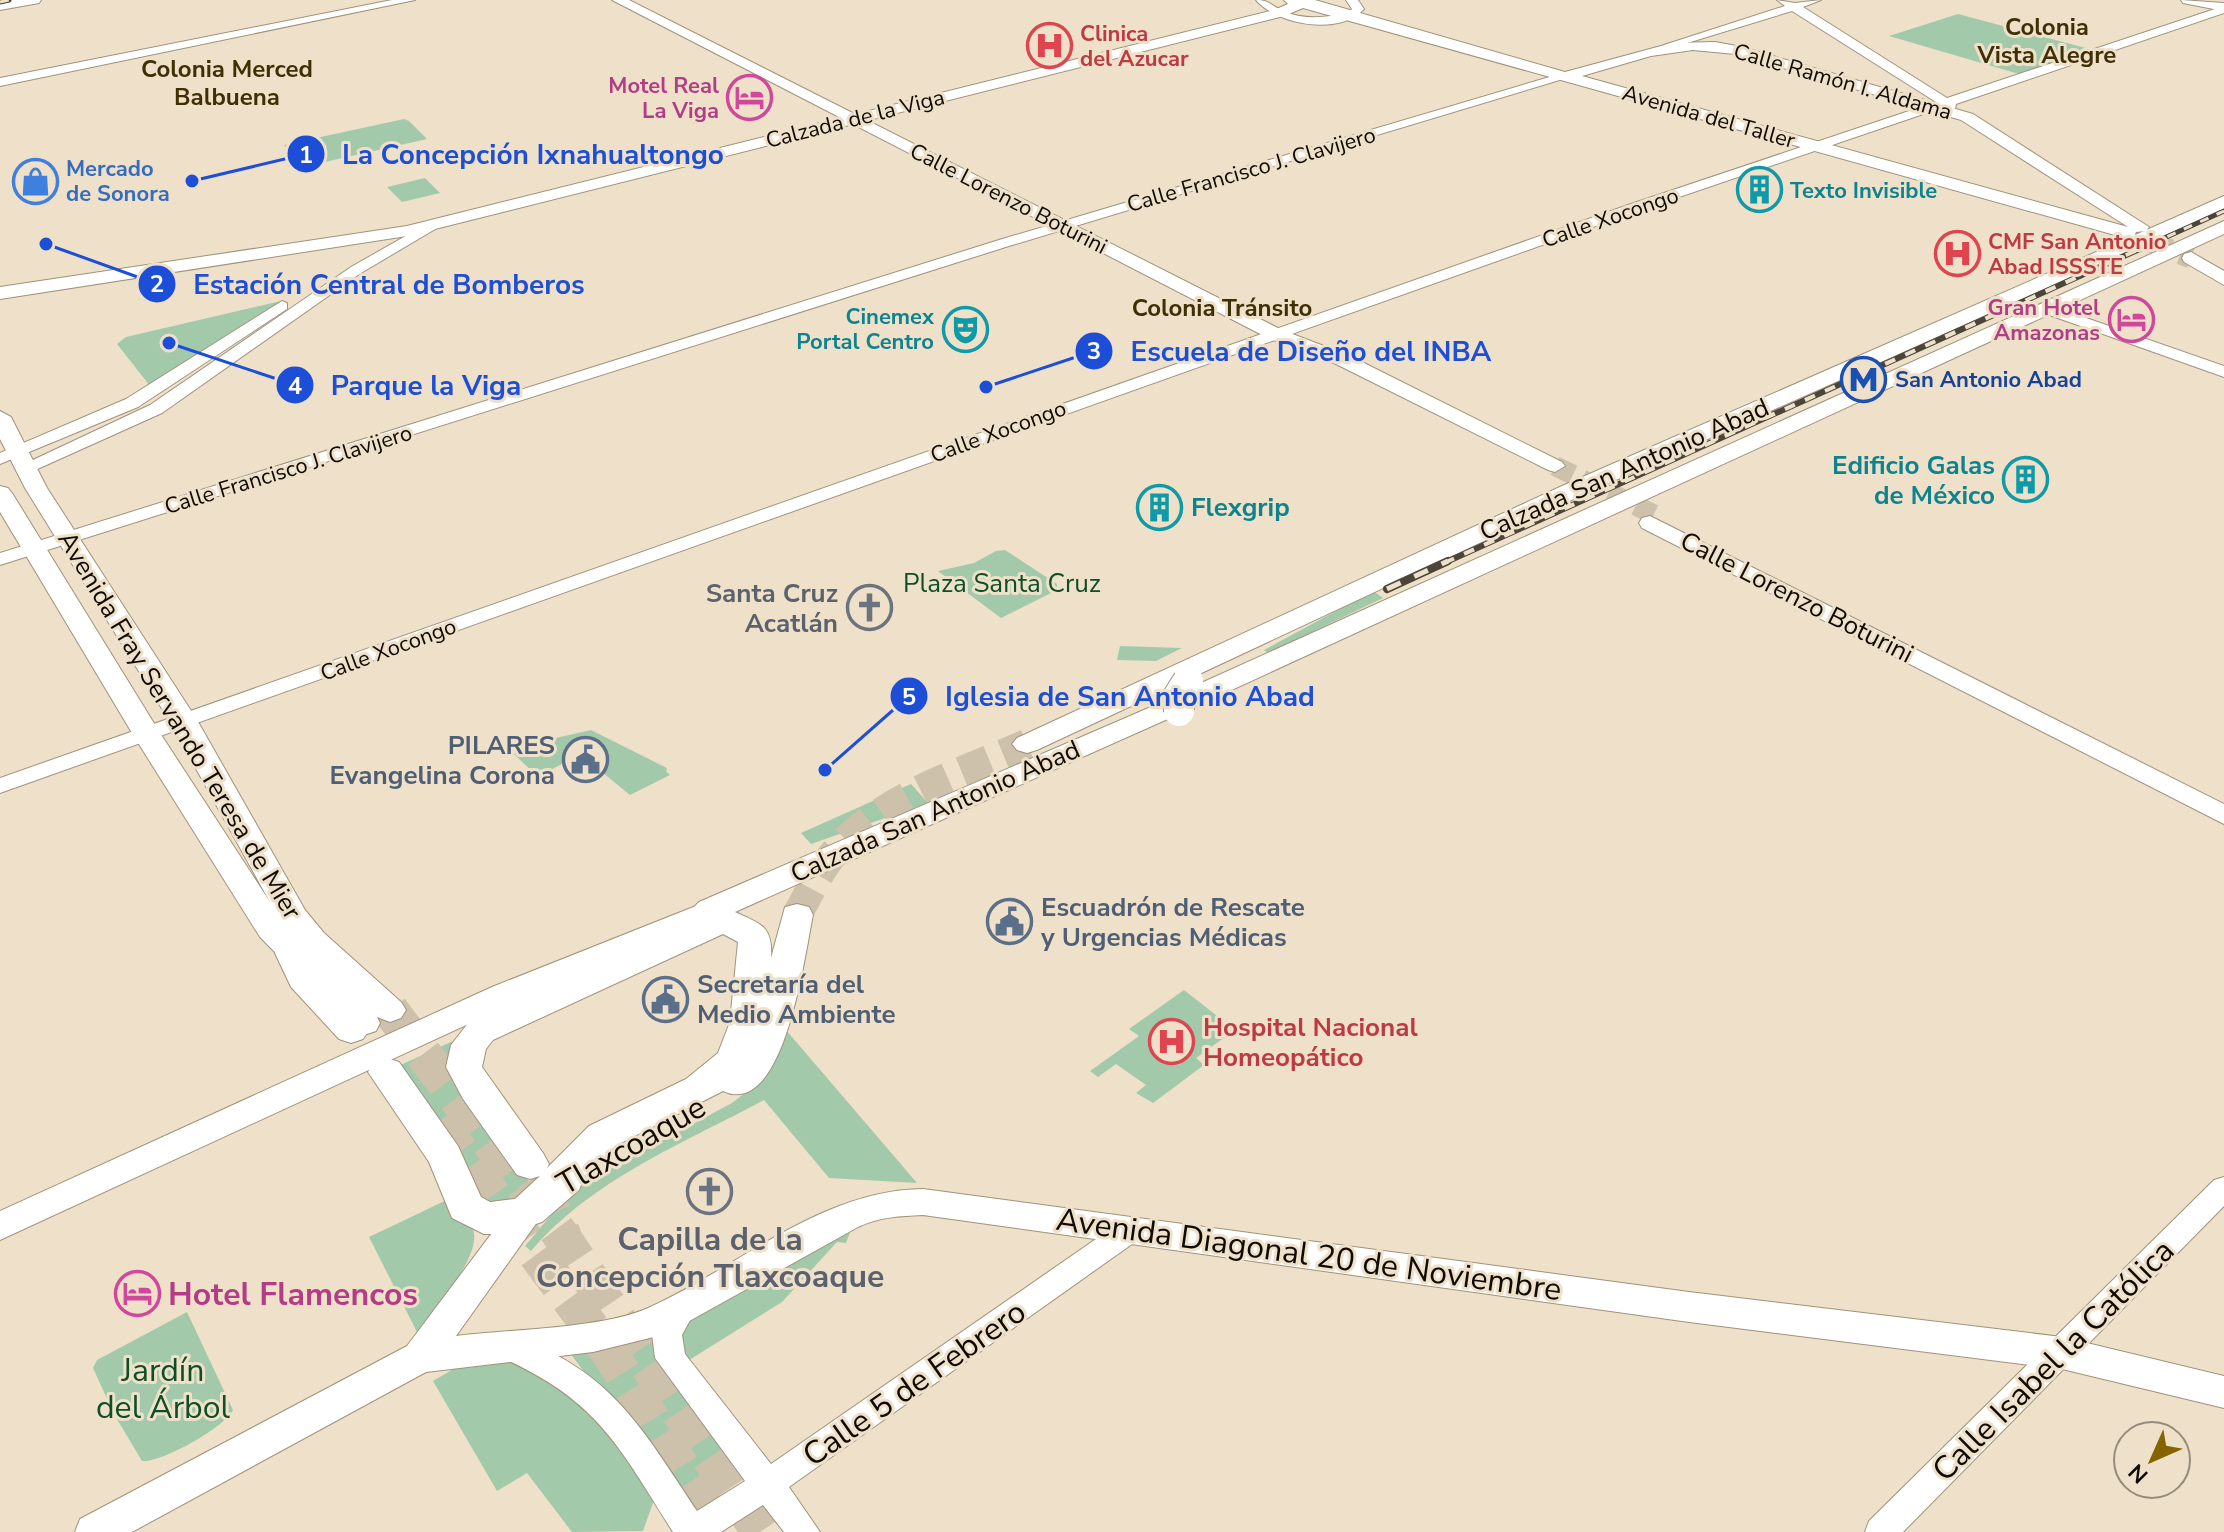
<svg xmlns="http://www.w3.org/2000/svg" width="2224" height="1532" font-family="'Nunito Sans',sans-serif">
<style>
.green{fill:#a2c9aa}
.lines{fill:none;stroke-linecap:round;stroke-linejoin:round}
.secondary-tunnel{stroke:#cdc1ab;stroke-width:20;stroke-dasharray:20 10;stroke-linecap:butt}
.primary-tunnel-far2{stroke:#cdc1ab;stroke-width:16;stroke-dasharray:16 8;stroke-linecap:butt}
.primary-tunnel-far1{stroke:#cdc1ab;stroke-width:21;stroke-dasharray:21 11;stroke-linecap:butt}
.primary-tunnel{stroke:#cdc1ab;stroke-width:37;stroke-dasharray:37 18;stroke-linecap:butt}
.trunk-tunnel-far1{stroke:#cdc1ab;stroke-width:30;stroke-dasharray:30 15;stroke-linecap:butt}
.trunk-tunnel{stroke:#cdc1ab;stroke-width:39;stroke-dasharray:39 20;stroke-linecap:butt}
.tertiary-casing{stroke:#9f927b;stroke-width:2}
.secondary-casing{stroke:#9f927b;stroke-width:2}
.primary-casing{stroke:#9f927b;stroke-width:2}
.trunk-casing{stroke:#9f927b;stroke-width:2}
.tertiary{fill:#fff;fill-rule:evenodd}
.secondary{fill:#fff;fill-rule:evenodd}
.primary{fill:#fff;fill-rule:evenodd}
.trunk{fill:#fff;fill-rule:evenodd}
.rail-far2-casing{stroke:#4c463a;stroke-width:5}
.rail-far1-casing{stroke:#4c463a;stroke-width:6}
.rail-casing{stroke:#4c463a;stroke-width:8}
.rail-far2{stroke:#efe1c9;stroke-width:3;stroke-dasharray:9;stroke-linecap:butt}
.rail-far1{stroke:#efe1c9;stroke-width:4;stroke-dasharray:11;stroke-linecap:butt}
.rail{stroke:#efe1c9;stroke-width:5;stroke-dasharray:15;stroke-linecap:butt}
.trunk-bridge-casing{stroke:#9f927b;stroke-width:32;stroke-linecap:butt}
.trunk-bridge{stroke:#fff;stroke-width:30}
.labels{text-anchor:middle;stroke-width:6;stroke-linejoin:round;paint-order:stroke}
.far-health-label{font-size:22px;font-weight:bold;fill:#be3a42;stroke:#efe1c9;text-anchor:start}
.far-street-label{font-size:22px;fill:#0f0b04;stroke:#efe1c9}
.far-hotel-label{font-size:22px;font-weight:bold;fill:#b23c85;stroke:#efe1c9;text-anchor:end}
.far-shop-label{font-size:22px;font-weight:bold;fill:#366cbe;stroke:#efe1c9;text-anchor:start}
.far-culture-label{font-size:22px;font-weight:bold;fill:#0d838f;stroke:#efe1c9;text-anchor:start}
.far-transit-label{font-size:22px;font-weight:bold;fill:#164399;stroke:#efe1c9;text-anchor:start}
.far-neighbourhood-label{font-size:24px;font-weight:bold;fill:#3f2f05;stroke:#efe1c9}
.culture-label{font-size:26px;font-weight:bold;fill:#0d838f;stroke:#efe1c9;text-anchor:end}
.street-label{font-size:26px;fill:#0f0b04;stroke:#efe1c9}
.park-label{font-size:26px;fill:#0d4e26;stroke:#efe1c9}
.worship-label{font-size:26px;font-weight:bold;fill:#5b616d;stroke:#efe1c9;text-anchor:end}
.service-label{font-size:26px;font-weight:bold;fill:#4e5e75;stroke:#efe1c9;text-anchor:start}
.health-label{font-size:26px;font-weight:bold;fill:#be3a42;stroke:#efe1c9;text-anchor:start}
.near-street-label{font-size:32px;fill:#0f0b04;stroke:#efe1c9}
.near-worship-label{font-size:32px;font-weight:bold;fill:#5b616d;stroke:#efe1c9}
.near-hotel-label{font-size:32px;font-weight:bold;fill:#b23c85;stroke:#efe1c9;text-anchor:start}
.near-park-label{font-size:32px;fill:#0d4e26;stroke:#efe1c9}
.leader{fill:none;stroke:#1d4ed8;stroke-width:3}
.callout-dot{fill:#1d4ed8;stroke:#efe1c9;stroke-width:3}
.mark-label{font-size:24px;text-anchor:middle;font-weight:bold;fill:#fff}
.callout-label{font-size:28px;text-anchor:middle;font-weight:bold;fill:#1d4ed8;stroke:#efe1c9;stroke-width:6;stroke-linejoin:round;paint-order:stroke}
</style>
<rect width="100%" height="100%" fill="#efe1c9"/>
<!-- green -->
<g class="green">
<path d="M 1958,14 L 2093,50 L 2019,74 L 1889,36 Z"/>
<path d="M 404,119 L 409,121 L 427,139 L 307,166 L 302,165 L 284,145 Z"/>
<path d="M 425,178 L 440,193 L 402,202 L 387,187 Z"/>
<path d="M 281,301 L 284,303 L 150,386 L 117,344 L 126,337 Z"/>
<path d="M 1005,550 L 1057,584 L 1057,590 L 1001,618 L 938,571 L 974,563 L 996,551 Z"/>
<path d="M 1373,591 L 1383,598 L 1268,653 L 1264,650 Z"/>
<path d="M 1120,646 L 1182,648 L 1156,661 L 1117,660 Z"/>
<path d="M 591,730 L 667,768 L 666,771 L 670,775 L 630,795 L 580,754 L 538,777 L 514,754 L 525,745 Z"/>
<path d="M 911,784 L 928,803 L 811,844 L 801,833 Z"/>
<path d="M 1184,990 L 1235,1030 L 1196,1058 L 1204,1065 L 1153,1103 L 1136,1093 L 1146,1085 L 1116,1064 L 1098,1077 L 1090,1071 L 1139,1036 L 1129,1029 Z"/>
<path d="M 786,1030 L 917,1183 L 829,1178 L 764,1100 C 684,1143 591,1180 531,1251 L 525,1246 L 562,1202 L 590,1179 L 732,1103 C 758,1083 781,1064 786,1030 Z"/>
<path d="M 453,1041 L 448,1055 L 453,1072 L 530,1183 C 514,1202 502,1209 477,1203 L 394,1068 Z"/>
<path d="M 453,1197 C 459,1207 469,1218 473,1229 C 483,1255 433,1312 417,1332 L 369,1237 Z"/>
<path d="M 855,1219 L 846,1243 L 837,1242 L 782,1302 L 686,1362 L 680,1325 Z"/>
<path d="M 187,1312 L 233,1410 C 225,1427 161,1463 142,1461 L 114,1414 L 93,1368 L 97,1360 Z"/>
<path d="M 653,1330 L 737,1461 L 736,1481 L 696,1506 L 681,1503 L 565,1346 Z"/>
<path d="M 472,1358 L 507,1361 L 531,1372 L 577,1403 L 615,1439 L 654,1500 L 643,1531 L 572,1532 L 527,1473 L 497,1491 L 433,1381 Z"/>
</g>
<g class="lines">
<!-- secondary-tunnel -->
<path class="secondary-tunnel" d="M 1555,466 L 1661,518"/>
<!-- primary-tunnel-far2 -->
<path class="primary-tunnel-far2" d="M 2128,233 L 2156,244"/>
<!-- primary-tunnel-far1 -->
<path class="primary-tunnel-far1" d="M 2151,242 L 2191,258"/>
<!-- primary-tunnel -->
<g class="primary-tunnel">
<path d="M 390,1010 L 563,1238 L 760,1532"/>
<path d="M 438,1122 L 609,1352 L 722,1532"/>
</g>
<!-- trunk-tunnel-far1 -->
<path class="trunk-tunnel-far1" d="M 797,915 C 809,894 819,870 835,852 C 882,797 963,772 1027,744"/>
<!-- trunk-tunnel -->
<path class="trunk-tunnel" d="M 536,1178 L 563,1238"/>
<defs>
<g id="tertiary">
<path d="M 392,0 L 415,0 L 0,86 L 0,78 Z"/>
<path d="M 1256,0 C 1270,0 1273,7 1285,12 C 1305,20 1330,18 1350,11 L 1352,9 L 1346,0 L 1358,0 L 1364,9 C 1341,36 1277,25 1256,0 Z"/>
<path d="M 1777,0 L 1795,3 L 1821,0 L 1803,7 L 1947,98 L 2224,6 L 2224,13 L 1956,104 L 1955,109 L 1944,107 L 1638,211 L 0,793 L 0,778 L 1628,205 L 1936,102 L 1792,11 L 1674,47 L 1664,45 L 1785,6 Z"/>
<path d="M 1563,73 L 1573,76 L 1009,246 L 0,565 L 0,553 L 999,240 Z"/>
<path d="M 432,221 L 439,225 L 437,228 L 361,273 L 162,413 L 33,471 L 27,472 L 18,467 L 150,405 L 351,267 Z"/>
<path d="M 282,301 L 287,303 L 287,309 L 138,407 L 0,464 L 0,453 L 126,399 Z"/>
<path d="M 2046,304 L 2224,366 L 2224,377 L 2041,312 L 2041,306 Z"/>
<path d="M 2224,1177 L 2224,1206 L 1903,1532 L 1865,1532 L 1869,1521 L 2214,1180 Z"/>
<path d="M 1132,1217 L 1142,1221 L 1146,1229 L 1142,1237 L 789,1487 L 820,1532 L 784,1532 L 763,1505 L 721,1532 L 673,1532 C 619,1447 598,1400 500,1357 L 496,1348 L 500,1339 L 511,1335 C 612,1371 641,1427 697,1511 L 745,1481 L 655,1358 L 652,1334 L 669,1302 L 680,1298 L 691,1302 L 695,1311 L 682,1335 L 685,1354 L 771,1464 L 1122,1221 Z"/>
</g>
<g id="secondary">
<path d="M 612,0 L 629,0 L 1282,330 L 1350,356 L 1562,462 L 1565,466 L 1555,472 L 1548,470 L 1336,364 L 1268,338 Z"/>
<path d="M 1650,516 L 2224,804 L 2224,824 L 1642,528 L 1639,523 L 1642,518 Z"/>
<path d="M 711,900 L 721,903 L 725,910 L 721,917 L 514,1003 L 0,1240 L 0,1211 L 492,987 Z"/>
<path d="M 923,1189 L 1689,1292 L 2062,1337 L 2224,1376 L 2224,1408 L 2062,1369 L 1689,1322 L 923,1215 C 900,1216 879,1217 858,1227 L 666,1334 L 593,1352 L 426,1372 L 132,1532 L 75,1532 L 80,1519 L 407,1346 L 516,1201 L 528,1197 L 540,1201 L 545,1211 L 456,1336 C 509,1329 601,1329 648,1308 C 738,1268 820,1190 923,1189 Z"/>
</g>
<g id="primary">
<path d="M 10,0 L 41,0 L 39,3 L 0,10 L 0,2 Z"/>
<path d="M 1284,0 L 1315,0 L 1565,72 L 1672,43 L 1715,42 L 1742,47 L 1973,114 L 2149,227 L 2146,231 L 2136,232 L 2134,237 L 2122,237 L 1303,8 L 1284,16 L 407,236 L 0,299 L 0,287 L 407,226 L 1274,10 L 1288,4 ZM 1693,50 L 1735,54 L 1961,120 L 2128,227 L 1582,76 L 1651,56 Z"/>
<path d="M 2181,0 L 2224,3 L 2224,11 L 2183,3 Z"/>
<path d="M 2191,252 L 2224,271 L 2224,285 L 2184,262 L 2182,258 L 2184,254 Z"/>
<path d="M 0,411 L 11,417 L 47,488 L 197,720 L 305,910 L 324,933 L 401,1002 L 406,1010 L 401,1018 L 390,1022 L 377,1017 L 380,1023 L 376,1031 L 364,1035 L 352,1031 L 260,937 L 132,733 L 0,512 L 0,486 L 8,488 L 12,493 L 160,733 L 270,902 L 169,720 L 25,488 L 0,439 Z"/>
</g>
<g id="trunk">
<path d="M 2224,196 L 2224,209 L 1580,496 L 1037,750 L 1027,753 L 1017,750 L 1012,744 L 1017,738 L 1562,486 Z"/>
<path d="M 2224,221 L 2224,234 L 1199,705 L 1189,708 L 1179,705 L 1175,699 L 1179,693 Z"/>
<path d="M 1160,703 L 1170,706 L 1174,712 L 1170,718 L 735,912 C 761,924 773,926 771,958 L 785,907 L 797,904 L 809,907 L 813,915 C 805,951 785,1120 723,1091 L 615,1146 L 584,1177 L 579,1190 L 542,1222 L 506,1234 L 484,1234 L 452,1218 L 429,1162 L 368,1072 L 373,1062 L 386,1058 L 399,1062 L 458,1146 L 481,1197 L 490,1202 L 515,1199 L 540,1176 L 530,1179 L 517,1175 L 463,1099 L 446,1067 L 451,1045 L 469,1022 L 682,925 L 679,922 L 699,902 ZM 723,934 L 738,942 L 730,1022 L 718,1053 L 686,1079 L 589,1126 L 547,1168 L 549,1164 L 543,1153 L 482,1067 L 486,1049 L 493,1040 Z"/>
<path d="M 292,941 L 304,945 L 317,972 L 363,1021 L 369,1030 L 363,1039 L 351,1043 L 339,1039 L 291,987 L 275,953 L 280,945 Z"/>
</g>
</defs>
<!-- tertiary casing -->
<use href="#tertiary" class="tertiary-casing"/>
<!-- secondary casing -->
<use href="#secondary" class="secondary-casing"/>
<!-- primary casing -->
<use href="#primary" class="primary-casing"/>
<!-- trunk casing -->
<use href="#trunk" class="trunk-casing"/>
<!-- tertiary -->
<use href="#tertiary" class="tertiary"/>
<!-- secondary -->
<use href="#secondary" class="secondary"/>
<!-- primary -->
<use href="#primary" class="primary"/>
<!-- trunk -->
<use href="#trunk" class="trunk"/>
<defs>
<g id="rail-far2">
<path d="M 0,2 L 9,0"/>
<path d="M 2151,244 L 2224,211"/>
</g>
<path id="rail-far1" d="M 1444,563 L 2155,242"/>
<path id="rail" d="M 1387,589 L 1448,561"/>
</defs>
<!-- rail-far2 casing -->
<use href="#rail-far2" class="rail-far2-casing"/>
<!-- rail-far1 casing -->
<use href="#rail-far1" class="rail-far1-casing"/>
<!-- rail casing -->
<use href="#rail" class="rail-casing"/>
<!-- rail-far2 -->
<use href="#rail-far2" class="rail-far2"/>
<!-- rail-far1 -->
<use href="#rail-far1" class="rail-far1"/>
<!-- rail -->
<use href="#rail" class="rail"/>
<defs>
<path id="trunk-bridge" d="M 1179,711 L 1178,697 L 1188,681"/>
</defs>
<!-- trunk-bridge casing -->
<use href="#trunk-bridge" class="trunk-bridge-casing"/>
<!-- trunk-bridge -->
<use href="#trunk-bridge" class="trunk-bridge"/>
</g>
<!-- icons -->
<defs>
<symbol id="hospital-ring" viewBox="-11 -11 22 22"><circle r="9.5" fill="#efe1c9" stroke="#e0444e" stroke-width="1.5"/><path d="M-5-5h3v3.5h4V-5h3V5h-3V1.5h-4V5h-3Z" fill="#e0444e"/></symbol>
<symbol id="hotel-ring" viewBox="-11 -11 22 22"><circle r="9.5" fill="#efe1c9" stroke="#d1479c" stroke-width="1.5"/><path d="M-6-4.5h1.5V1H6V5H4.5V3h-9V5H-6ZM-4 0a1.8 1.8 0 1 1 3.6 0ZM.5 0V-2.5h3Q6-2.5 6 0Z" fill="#d1479c"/></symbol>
<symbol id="shop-ring" viewBox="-11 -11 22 22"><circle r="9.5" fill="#efe1c9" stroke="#3f7fe0" stroke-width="1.5"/><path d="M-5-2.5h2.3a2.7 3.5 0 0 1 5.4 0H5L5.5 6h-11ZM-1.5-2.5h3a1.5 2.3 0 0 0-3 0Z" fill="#3f7fe0"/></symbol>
<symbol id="building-ring" viewBox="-11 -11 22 22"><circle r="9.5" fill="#efe1c9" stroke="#0f9aa8" stroke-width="1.5"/><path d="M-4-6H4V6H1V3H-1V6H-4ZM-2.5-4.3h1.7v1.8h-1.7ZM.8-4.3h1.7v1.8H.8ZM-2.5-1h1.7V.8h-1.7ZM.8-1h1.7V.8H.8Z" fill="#0f9aa8"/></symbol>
<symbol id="theatre-ring" viewBox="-11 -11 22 22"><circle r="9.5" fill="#efe1c9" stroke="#0f9aa8" stroke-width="1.5"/><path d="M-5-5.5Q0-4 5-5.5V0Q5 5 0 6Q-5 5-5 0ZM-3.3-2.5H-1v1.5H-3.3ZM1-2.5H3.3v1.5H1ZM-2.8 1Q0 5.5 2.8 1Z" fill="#0f9aa8"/></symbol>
<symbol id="metro-ring" viewBox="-11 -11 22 22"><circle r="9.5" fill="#efe1c9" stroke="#1a4fb4" stroke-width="1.5"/><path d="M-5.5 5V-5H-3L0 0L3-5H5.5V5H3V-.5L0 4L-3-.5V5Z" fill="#1a4fb4"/></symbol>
<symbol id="church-ring" viewBox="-11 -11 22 22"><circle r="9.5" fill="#efe1c9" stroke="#6b7280" stroke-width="1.5"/><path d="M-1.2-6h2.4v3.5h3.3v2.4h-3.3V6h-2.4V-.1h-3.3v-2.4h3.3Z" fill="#6b7280"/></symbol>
<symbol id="civic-ring" viewBox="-11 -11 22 22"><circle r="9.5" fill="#efe1c9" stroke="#5c6f8a" stroke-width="1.5"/><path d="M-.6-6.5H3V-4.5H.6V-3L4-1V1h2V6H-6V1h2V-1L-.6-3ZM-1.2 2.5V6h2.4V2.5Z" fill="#5c6f8a"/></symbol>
</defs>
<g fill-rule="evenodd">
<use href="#hospital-ring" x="1024" y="20" width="51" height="51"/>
<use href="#hotel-ring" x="724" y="72" width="51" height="51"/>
<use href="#shop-ring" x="10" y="156" width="51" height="51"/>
<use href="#building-ring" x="1734" y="164" width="51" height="51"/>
<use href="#hospital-ring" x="1932" y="228" width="51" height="51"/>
<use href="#hotel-ring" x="2106" y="294" width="51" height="51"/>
<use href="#theatre-ring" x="940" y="304" width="51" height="51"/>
<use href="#metro-ring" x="1838" y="354" width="51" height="51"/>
<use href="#building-ring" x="2000" y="454" width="51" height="51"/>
<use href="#building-ring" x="1134" y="482" width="51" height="51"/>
<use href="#church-ring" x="844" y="582" width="51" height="51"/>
<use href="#civic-ring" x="560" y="734" width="51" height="51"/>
<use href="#civic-ring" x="984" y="896" width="51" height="51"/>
<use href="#civic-ring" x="640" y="974" width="51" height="51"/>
<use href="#hospital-ring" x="1146" y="1016" width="51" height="51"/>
<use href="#church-ring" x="684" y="1166" width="51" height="51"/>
<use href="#hotel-ring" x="112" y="1268" width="51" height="51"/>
</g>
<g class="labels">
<!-- far-health labels -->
<g class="far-health-label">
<text x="1080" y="41">Clinica<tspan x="1080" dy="25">del Azucar</tspan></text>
<text x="1988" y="249">CMF San Antonio<tspan x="1988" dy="25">Abad ISSSTE</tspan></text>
</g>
<!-- far-street labels -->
<g class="far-street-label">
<text transform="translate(1843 81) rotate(16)" y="8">Calle Ramón I. Aldama</text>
<text transform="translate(1709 116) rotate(16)" y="8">Avenida del Taller</text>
<text transform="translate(855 118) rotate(-14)" y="8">Calzada de la Viga</text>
<text transform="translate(1251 169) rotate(-16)" y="8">Calle Francisco J. Clavijero</text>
<text transform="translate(1009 198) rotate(27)" y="8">Calle Lorenzo Boturini</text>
<text transform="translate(1610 217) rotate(-19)" y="8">Calle Xocongo</text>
<text transform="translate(998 431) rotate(-20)" y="8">Calle Xocongo</text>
<text transform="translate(288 469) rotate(-17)" y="8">Calle Francisco J. Clavijero</text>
<text transform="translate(388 649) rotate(-20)" y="8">Calle Xocongo</text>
</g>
<!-- far-hotel labels -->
<g class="far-hotel-label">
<text x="719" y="93">Motel Real<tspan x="719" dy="25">La Viga</tspan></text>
<text x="2100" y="315">Gran Hotel<tspan x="2100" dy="25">Amazonas</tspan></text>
</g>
<!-- far-shop labels -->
<g class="far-shop-label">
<text x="66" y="176">Mercado<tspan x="66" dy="25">de Sonora</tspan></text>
</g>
<!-- far-culture labels -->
<g class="far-culture-label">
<text x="1790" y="198">Texto Invisible</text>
<text x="934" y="324" text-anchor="end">Cinemex<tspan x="934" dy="25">Portal Centro</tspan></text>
</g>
<!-- far-transit labels -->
<g class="far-transit-label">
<text x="1895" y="387">San Antonio Abad</text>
</g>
<!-- far-neighbourhood labels -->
<g class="far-neighbourhood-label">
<text x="2047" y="35">Colonia<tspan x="2047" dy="28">Vista Alegre</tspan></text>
<text x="227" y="77">Colonia Merced<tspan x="227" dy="28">Balbuena</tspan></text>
<text x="1222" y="316">Colonia Tránsito</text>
</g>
<!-- culture labels -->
<g class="culture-label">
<text x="1995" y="474">Edificio Galas<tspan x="1995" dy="30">de México</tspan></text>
<text x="1191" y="516" text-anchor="start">Flexgrip</text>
</g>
<!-- street labels -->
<g class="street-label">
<text transform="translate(1624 469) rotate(-24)" y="9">Calzada San Antonio Abad</text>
<text transform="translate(1797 597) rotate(27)" y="9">Calle Lorenzo Boturini</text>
<text transform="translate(180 725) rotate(59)" y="9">Avenida Fray Servando Teresa de Mier</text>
<text transform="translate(935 811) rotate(-24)" y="9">Calzada San Antonio Abad</text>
</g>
<!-- park labels -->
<g class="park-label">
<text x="1002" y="592">Plaza Santa Cruz</text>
</g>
<!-- worship labels -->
<g class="worship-label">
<text x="838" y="602">Santa Cruz<tspan x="838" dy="30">Acatlán</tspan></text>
</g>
<!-- service labels -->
<g class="service-label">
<text x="555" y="754" text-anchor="end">PILARES<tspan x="555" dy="30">Evangelina Corona</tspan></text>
<text x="1041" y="916">Escuadrón de Rescate<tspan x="1041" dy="30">y Urgencias Médicas</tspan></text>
<text x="697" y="993">Secretaría del<tspan x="697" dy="30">Medio Ambiente</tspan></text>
</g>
<!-- health labels -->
<g class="health-label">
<text x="1203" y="1036">Hospital Nacional<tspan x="1203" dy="30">Homeopático</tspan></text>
</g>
<!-- near-street labels -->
<g class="near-street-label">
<text transform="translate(631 1145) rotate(-30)" y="11">Tlaxcoaque</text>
<text transform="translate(1309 1254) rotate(8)" y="11">Avenida Diagonal 20 de Noviembre</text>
<text transform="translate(2053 1360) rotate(-45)" y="11">Calle Isabel la Católica</text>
<text transform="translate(914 1383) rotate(-35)" y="11">Calle 5 de Febrero</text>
</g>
<!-- near-worship labels -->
<g class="near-worship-label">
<text x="710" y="1250">Capilla de la<tspan x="710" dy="37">Concepción Tlaxcoaque</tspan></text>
</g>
<!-- near-hotel labels -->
<g class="near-hotel-label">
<text x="168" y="1305">Hotel Flamencos</text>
</g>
<!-- near-park labels -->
<g class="near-park-label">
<text x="163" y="1381">Jardín<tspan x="163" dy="37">del Árbol</tspan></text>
</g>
</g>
<!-- callouts -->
<path class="leader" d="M192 181L306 154M46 244L157 284M986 387L1094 351M169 343L295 385M825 770L909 696"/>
<g class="callout-dot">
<circle cx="192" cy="181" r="8"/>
<circle cx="46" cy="244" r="8"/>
<circle cx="986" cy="387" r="8"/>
<circle cx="169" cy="343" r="8"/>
<circle cx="825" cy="770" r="8"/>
<circle cx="306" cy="154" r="20"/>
<circle cx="157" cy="284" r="20"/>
<circle cx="1094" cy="351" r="20"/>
<circle cx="295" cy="385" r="20"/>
<circle cx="909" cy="696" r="20"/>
</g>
<g class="mark-label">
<text x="306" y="163">1</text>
<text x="157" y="292">2</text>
<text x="1094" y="359">3</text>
<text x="295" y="394">4</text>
<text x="909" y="705">5</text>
</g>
<g class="callout-label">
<text x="533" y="164">La Concepción Ixnahualtongo</text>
<text x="389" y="294">Estación Central de Bomberos</text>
<text x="1311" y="361">Escuela de Diseño del INBA</text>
<text x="426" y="395">Parque la Viga</text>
<text x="1130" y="706">Iglesia de San Antonio Abad</text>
</g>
<!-- north arrow -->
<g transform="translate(2152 1460) rotate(225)"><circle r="38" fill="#efe1c9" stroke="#958b7a" stroke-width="2"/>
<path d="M0-6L14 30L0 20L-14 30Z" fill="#856400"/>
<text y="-12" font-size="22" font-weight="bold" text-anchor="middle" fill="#0f0b04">N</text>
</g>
</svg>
